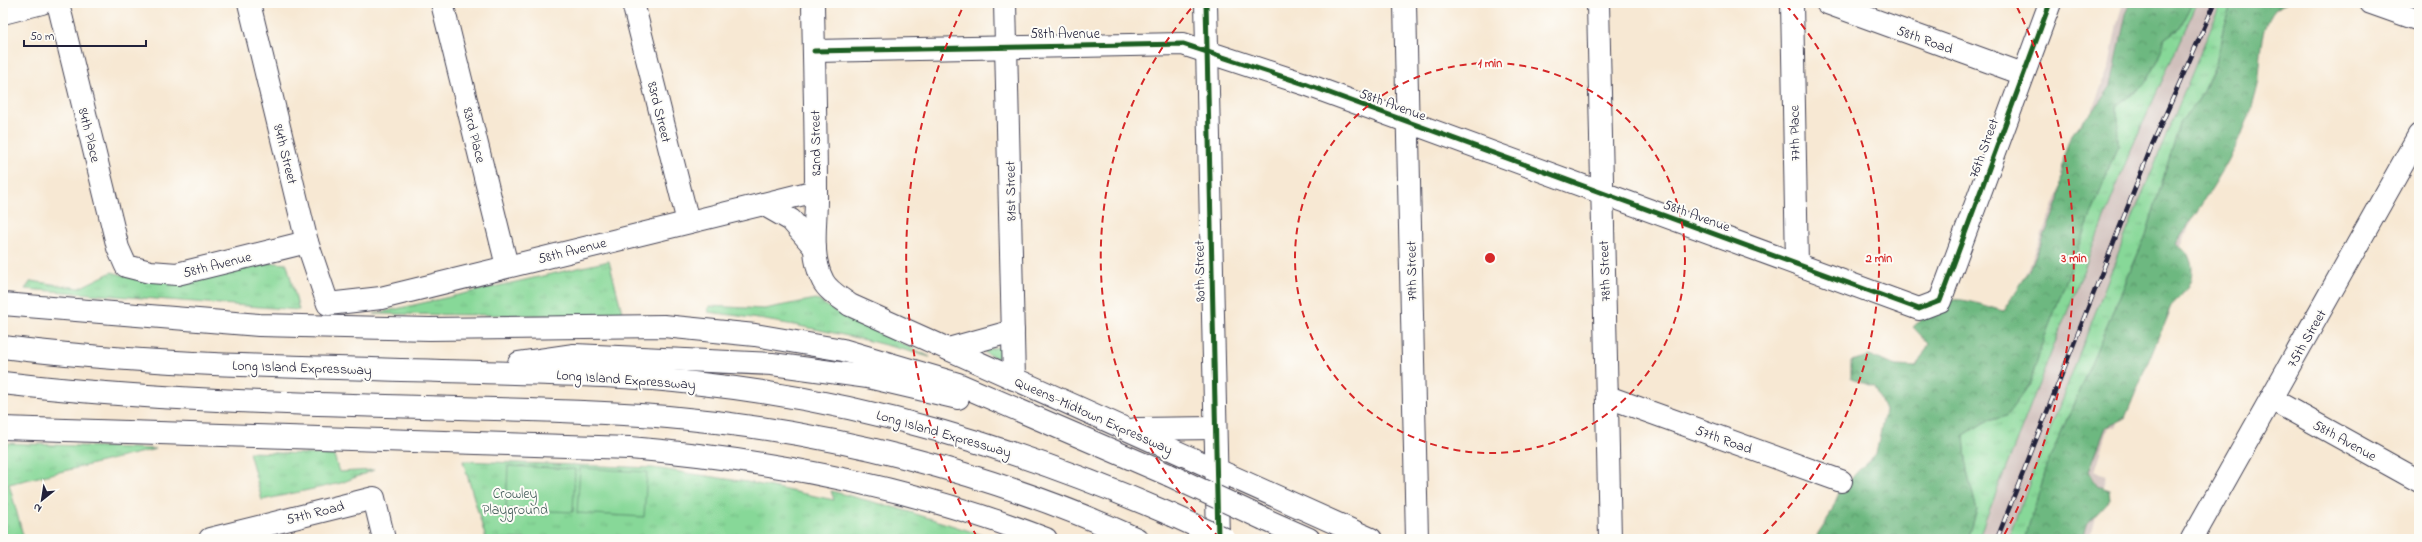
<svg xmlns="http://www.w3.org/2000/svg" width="2422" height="542" font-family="'Indie Flower',sans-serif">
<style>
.railway{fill:#d0c0bc}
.grass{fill:url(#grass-tufts);stroke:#547d6a}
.forest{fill:url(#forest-crowns);stroke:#486d5e}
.pitch{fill:#87d898;stroke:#547d6a}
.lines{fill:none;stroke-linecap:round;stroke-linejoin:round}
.minor-casing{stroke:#424052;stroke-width:24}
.highway-casing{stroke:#424052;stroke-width:24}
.minor{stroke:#fff;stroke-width:22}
.highway{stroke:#fff;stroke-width:22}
.rail-casing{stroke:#22223b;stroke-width:4.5}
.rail{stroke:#fdfcf7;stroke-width:3;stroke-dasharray:9;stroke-linecap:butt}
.highway-bridge-casing{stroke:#424052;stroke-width:24;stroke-linecap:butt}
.highway-bridge{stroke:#fff;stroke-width:22}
.cycleway-casing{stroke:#fdfcf7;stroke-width:8}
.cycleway{stroke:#1b5e20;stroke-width:5}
.ring{fill:none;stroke:#d62828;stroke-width:2;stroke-dasharray:7 5}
.labels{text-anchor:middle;stroke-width:4;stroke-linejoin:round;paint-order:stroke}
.street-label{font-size:14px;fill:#22223b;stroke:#fdfcf7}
.park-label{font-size:14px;fill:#405957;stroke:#fdfcf7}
.centre{fill:#d62828;stroke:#fdfcf7;stroke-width:2}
.ring-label{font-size:12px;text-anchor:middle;font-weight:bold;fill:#d62828;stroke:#fdfcf7;stroke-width:4;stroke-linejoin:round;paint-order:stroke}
</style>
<defs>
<pattern id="grass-tufts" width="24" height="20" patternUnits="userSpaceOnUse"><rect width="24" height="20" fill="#87d898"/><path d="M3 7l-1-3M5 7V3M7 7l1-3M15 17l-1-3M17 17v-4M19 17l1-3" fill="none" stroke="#74b984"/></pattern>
<pattern id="forest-crowns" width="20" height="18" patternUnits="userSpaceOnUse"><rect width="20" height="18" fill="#6db880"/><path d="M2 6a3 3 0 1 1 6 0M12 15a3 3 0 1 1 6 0" fill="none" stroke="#59956a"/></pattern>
</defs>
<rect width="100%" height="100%" fill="#fdfcf7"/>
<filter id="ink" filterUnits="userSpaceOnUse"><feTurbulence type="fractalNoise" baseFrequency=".025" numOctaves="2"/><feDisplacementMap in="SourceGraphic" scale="8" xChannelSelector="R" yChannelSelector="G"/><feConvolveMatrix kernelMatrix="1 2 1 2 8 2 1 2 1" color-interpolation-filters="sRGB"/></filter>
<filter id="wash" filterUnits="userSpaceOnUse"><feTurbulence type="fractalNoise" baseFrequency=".012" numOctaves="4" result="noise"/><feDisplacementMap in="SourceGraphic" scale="16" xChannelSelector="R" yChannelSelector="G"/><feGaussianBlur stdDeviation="0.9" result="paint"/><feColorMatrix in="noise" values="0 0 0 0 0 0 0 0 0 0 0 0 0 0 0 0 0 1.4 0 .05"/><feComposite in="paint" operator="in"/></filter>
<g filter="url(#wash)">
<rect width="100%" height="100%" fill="#f7e8d3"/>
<!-- railway -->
<path class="railway" d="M 2123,3 L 2262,3 L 2215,163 L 2156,307 L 2164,316 L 2115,428 L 2109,427 L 2095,471 L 2106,475 L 2089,539 L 1890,539 L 2009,317 L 2109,67 L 2117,23 Z"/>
<!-- grass -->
<g class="grass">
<path d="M 2193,3 L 2197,3 L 2130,152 L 1978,539 L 1968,539 L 1977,510 L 1967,472 L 1964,435 L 1985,422 L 2006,416 L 2030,384 L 2042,344 L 2118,145 L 2117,105 L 2145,85 L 2159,56 L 2165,38 L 2180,28 Z"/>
<path d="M 2221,3 L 2232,3 L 2224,25 L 2216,64 L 2198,101 L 2181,120 L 2146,235 L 2048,463 L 2025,539 L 2008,539 L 2124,238 Z"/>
<path d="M 609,261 L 623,316 L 374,314 Z"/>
<path d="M 264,262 L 287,264 L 299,310 L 25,289 L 31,281 L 79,288 L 112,272 L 140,280 Z"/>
<path d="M 816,299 L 833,310 L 930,357 C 857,336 783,321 708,312 L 709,306 L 764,309 Z"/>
<path d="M 1003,346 L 1003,361 L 985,353 L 986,350 Z"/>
<path d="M 3,443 L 156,449 L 9,484 L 24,539 L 3,539 Z"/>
<path d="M 249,452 L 334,455 L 339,472 L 374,470 L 341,483 L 262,500 Z"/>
<path d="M 463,461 L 653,468 L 747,482 L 834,500 L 831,491 L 900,509 L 995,539 L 486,539 Z"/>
</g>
<!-- forest -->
<g class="forest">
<path d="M 2131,3 L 2193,3 L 2180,28 L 2165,38 L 2159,56 L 2145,85 L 2117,105 L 2118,145 L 2042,344 L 2030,384 L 2006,416 L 1985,422 L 1964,435 L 1967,472 L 1977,510 L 1968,539 L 1815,539 L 1828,519 L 1839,493 L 1858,471 L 1876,454 L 1885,411 L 1875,387 L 1851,379 L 1851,361 L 1869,356 L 1897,366 L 1916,367 L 1929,344 L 1913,327 C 1921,321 1929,308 1933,304 C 1952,292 1984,306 2003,311 L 2030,270 L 2059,201 L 2064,155 L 2071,135 L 2099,103 L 2111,86 L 2126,14 Z"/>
<path d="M 2232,3 L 2288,3 C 2284,5 2278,7 2275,10 C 2257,32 2263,67 2256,93 C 2242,149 2207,195 2176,243 C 2180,247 2187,252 2189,257 C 2198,277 2185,293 2171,306 L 2125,418 L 2106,427 L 2089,471 L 2097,486 L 2109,490 L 2110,500 L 2086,525 L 2082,539 L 2025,539 L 2048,463 L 2146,235 L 2181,120 L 2198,101 L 2216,64 L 2224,25 Z"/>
</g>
<!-- pitch -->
<g class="pitch">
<path d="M 508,466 L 575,469 L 573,512 L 506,509 Z"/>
<path d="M 580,468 L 647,472 L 644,517 L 577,513 Z"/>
</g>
</g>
<g filter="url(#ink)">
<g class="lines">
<defs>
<g id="minor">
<path d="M 58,3 L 118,248 L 126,266 L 150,272 L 177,274 L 307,242"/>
<path d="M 249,3 L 307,242 L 328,304 L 381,298 L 816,191"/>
<path d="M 442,3 L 507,266"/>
<path d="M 633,3 L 688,222"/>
<path d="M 813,3 C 814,66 816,129 816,191 C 817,220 809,255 823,281 C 828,291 841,298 850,305 L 1371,539"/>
<path d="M 1005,3 L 1014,379"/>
<path d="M 1206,3 L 1218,539"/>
<path d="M 1405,3 L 1417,539"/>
<path d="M 1598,3 L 1610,539"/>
<path d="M 1792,3 L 1797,264"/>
<path d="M 1827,3 L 2023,74"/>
<path d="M 2371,3 L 2419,20"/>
<path d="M 3,13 L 42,3"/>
<path d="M 814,51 L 1183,44 L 1305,84 L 1919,309 L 1940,301 L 2050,3"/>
<path d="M 763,204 L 791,220 L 815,248"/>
<path d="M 948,349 L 1013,331"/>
<path d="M 1608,397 L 1841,481"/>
<path d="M 2271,399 L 2419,481"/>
<path d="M 1136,429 L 1215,428"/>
<path d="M 210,539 L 374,498 L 384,539"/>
<path d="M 2192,539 L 2419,135"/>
</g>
<g id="highway">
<path d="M 3,304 L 259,325 L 430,329 L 664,326 L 755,335 L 843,350 L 958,384 L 1169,475"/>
<path d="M 3,347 C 161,367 321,367 481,372 C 554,374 628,375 702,384 C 867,402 1020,449 1172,515"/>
<path d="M 519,363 L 574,355 L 772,364 L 868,377 L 958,398"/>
<path d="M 3,383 C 155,401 307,404 460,408 C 529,410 599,411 668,417 C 829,431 990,472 1137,539"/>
<path d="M 3,428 L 630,448 C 773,460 912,487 1046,539"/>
<path d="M 1264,519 L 1309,539"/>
</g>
</defs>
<!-- minor casing -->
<use href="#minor" class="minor-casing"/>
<!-- highway casing -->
<use href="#highway" class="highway-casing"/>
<!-- minor -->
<use href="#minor" class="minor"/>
<!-- highway -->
<use href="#highway" class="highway"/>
<defs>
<path id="rail" d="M 1997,539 L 2152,145 L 2215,3"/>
</defs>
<!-- rail casing -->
<use href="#rail" class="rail-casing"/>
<!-- rail -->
<use href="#rail" class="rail"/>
<defs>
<g id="highway-bridge">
<path d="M 1169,475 L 1264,519"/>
<path d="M 1172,515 L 1225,539"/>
</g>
</defs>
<!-- highway-bridge casing -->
<use href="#highway-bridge" class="highway-bridge-casing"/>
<!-- highway-bridge -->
<use href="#highway-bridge" class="highway-bridge"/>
<defs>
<g id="cycleway">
<path d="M 1206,3 L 1218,539"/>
<path d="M 814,51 L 1183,44 L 1305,84 L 1919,309 L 1940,301 L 2050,3"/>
</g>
</defs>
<!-- cycleway casing -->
<use href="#cycleway" class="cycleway-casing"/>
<!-- cycleway -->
<use href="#cycleway" class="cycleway"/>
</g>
</g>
<!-- distance rings -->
<g class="ring">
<circle cx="1490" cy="258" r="195"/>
<path d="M1220 538A389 389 0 0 1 1194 5M1786 5A389 389 0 0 1 1760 538"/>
<path d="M977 537A584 584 0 0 1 963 7M2017 7A584 584 0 0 1 2003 537"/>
</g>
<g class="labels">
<!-- street labels -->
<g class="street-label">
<text x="1065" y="38">58th Avenue</text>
<text transform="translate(1925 39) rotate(20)" y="5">58th Road</text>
<text transform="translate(1393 104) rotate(20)" y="5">58th Avenue</text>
<text transform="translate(660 112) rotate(76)" y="5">83rd Street</text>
<text transform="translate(1794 133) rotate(-91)" y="5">77th Place</text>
<text transform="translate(90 135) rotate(76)" y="5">84th Place</text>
<text transform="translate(475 135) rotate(76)" y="5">83rd Place</text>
<text transform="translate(815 143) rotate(-91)" y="5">82nd Street</text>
<text transform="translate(1983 148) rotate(-70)" y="5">76th Street</text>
<text transform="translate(286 154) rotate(76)" y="5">84th Street</text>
<text transform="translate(1010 191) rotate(-91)" y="5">81st Street</text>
<text transform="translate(1697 215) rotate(20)" y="5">58th Avenue</text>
<text transform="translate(572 250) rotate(-14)" y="5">58th Avenue</text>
<text transform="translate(217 264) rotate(-14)" y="5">58th Avenue</text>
<text transform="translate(1199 271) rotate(-91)" y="5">80th Street</text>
<text transform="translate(1411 271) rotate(-91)" y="5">79th Street</text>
<text transform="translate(1604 271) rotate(-92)" y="5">78th Street</text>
<text transform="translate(2306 338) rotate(-60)" y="5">75th Street</text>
<text transform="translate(302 367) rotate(2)" y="5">Long Island Expressway</text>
<text transform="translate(626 379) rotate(4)" y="5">Long Island Expressway</text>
<text transform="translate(1094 415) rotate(24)" y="5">Queens-Midtown Expressway</text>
<text transform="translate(944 433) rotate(16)" y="5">Long Island Expressway</text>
<text transform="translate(1724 439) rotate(20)" y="5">57th Road</text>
<text transform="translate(2345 440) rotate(29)" y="5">58th Avenue</text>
<text transform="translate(315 512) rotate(-14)" y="5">57th Road</text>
</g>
<!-- park labels -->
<g class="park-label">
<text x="515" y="498">Crowley<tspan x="515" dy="16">Playground</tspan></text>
</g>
</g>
<circle cx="1490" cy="258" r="6" class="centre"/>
<g class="ring-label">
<text x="1490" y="67">1 min</text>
<text x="1879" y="262">2 min</text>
<text x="2074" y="262">3 min</text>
</g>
<!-- margin -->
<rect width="2422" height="542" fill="none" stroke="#fdfcf7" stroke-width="16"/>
<!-- north arrow -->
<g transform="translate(42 500) rotate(210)" stroke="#fdfcf7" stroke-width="3" paint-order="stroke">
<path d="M0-3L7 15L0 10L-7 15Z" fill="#22223b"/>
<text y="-6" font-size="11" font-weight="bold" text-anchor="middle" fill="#22223b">N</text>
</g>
<!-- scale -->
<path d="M24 40v6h122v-6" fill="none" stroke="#22223b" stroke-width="2"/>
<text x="30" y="40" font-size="12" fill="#22223b" stroke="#fdfcf7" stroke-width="3" paint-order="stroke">50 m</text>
</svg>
